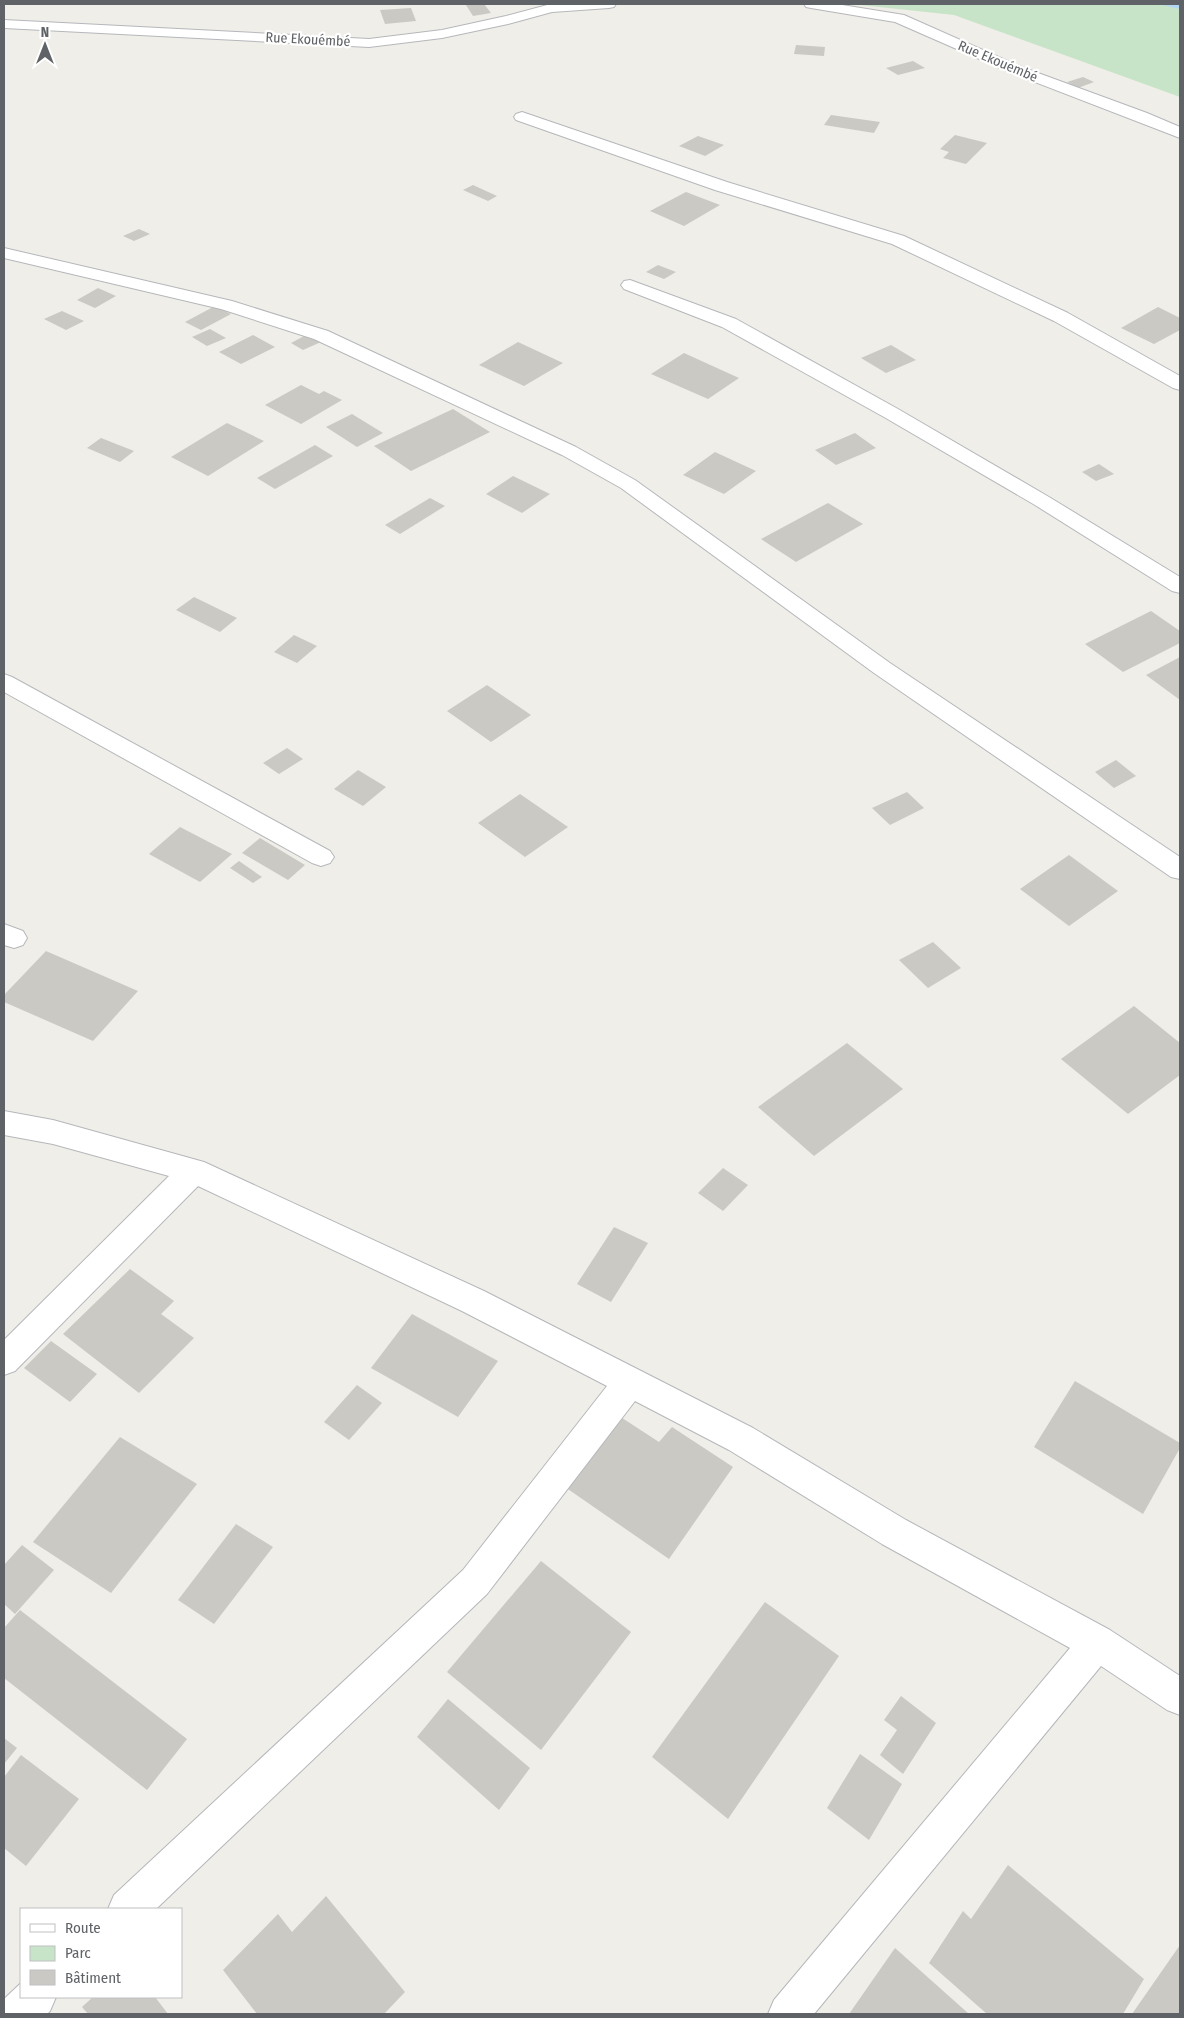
<svg xmlns="http://www.w3.org/2000/svg" width="1184" height="2018" font-family="'Fira Sans Condensed',sans-serif">
<style>
.green{fill:#c8e4c8}
.lines{fill:none;stroke-linecap:round;stroke-linejoin:round}
.stream{fill:#b2d7f6;fill-rule:evenodd}
.building{fill:#cbc9c4}
.minor-casing{stroke:#b5b7bb;stroke-width:2}
.minor{fill:#fff;fill-rule:evenodd}
.labels{text-anchor:middle;stroke-width:4.5;stroke-linejoin:round;paint-order:stroke}
.far-street-label{font-size:14px;fill:#5f6266;stroke:#fff}
</style>
<rect width="100%" height="100%" fill="#f0eee8"/>
<!-- green -->
<path class="green" d="M 851,4 L 1180,4 L 1180,97 L 954,15 Z"/>
<g class="lines">
<!-- stream -->
<path class="stream" d="M 1158,4 L 1180,4 L 1180,9 Z"/>
</g>
<!-- building -->
<g class="building">
<path d="M 472,4 L 484,4 L 491,13 L 473,16 L 466,5 Z"/>
<path d="M 411,8 L 416,21 L 385,24 L 380,10 Z"/>
<path d="M 796,45 L 825,47 L 824,56 L 794,54 Z"/>
<path d="M 913,61 L 925,68 L 898,75 L 886,68 Z"/>
<path d="M 1083,77 L 1094,82 L 1078,88 L 1067,82 Z"/>
<path d="M 831,115 L 880,122 L 874,133 L 824,125 Z"/>
<path d="M 955,135 L 987,143 L 966,164 L 943,158 L 949,152 L 940,149 Z"/>
<path d="M 698,136 L 724,145 L 705,156 L 679,146 Z"/>
<path d="M 473,185 L 497,196 L 488,201 L 463,190 Z"/>
<path d="M 686,192 L 720,205 L 684,226 L 650,211 Z"/>
<path d="M 139,229 L 150,234 L 134,241 L 123,236 Z"/>
<path d="M 658,265 L 676,272 L 664,279 L 646,272 Z"/>
<path d="M 98,288 L 116,296 L 95,308 L 77,300 Z"/>
<path d="M 215,306 L 231,314 L 201,330 L 185,322 Z"/>
<path d="M 1158,307 L 1180,318 L 1180,330 L 1154,344 L 1121,328 Z"/>
<path d="M 62,311 L 84,321 L 66,330 L 44,319 Z"/>
<path d="M 210,329 L 226,338 L 207,346 L 192,337 Z"/>
<path d="M 308,334 L 321,342 L 303,350 L 291,343 Z"/>
<path d="M 253,335 L 275,347 L 241,364 L 219,352 Z"/>
<path d="M 518,342 L 563,363 L 524,386 L 479,365 Z"/>
<path d="M 891,345 L 916,360 L 886,373 L 861,358 Z"/>
<path d="M 684,353 L 739,378 L 708,399 L 651,374 Z"/>
<path d="M 301,385 L 319,394 L 324,391 L 342,400 L 301,424 L 265,405 Z"/>
<path d="M 453,409 L 490,432 L 411,471 L 374,446 Z"/>
<path d="M 352,414 L 383,433 L 357,447 L 326,427 Z"/>
<path d="M 227,423 L 264,441 L 208,476 L 171,457 Z"/>
<path d="M 855,433 L 876,448 L 836,465 L 815,450 Z"/>
<path d="M 101,438 L 134,451 L 120,462 L 87,448 Z"/>
<path d="M 315,445 L 333,456 L 275,489 L 257,478 Z"/>
<path d="M 715,452 L 756,471 L 724,494 L 683,475 Z"/>
<path d="M 1099,464 L 1114,474 L 1096,481 L 1082,472 Z"/>
<path d="M 513,476 L 550,494 L 522,513 L 486,494 Z"/>
<path d="M 430,498 L 445,506 L 400,534 L 385,525 Z"/>
<path d="M 828,503 L 863,524 L 796,562 L 761,539 Z"/>
<path d="M 194,597 L 237,618 L 220,632 L 176,610 Z"/>
<path d="M 1151,611 L 1180,631 L 1180,643 L 1123,672 L 1085,644 Z"/>
<path d="M 294,635 L 317,646 L 297,663 L 274,652 Z"/>
<path d="M 1180,657 L 1180,700 L 1146,675 Z"/>
<path d="M 487,685 L 531,715 L 491,742 L 447,711 Z"/>
<path d="M 287,748 L 303,759 L 279,774 L 263,763 Z"/>
<path d="M 1116,760 L 1136,776 L 1114,788 L 1095,772 Z"/>
<path d="M 358,770 L 386,787 L 363,806 L 334,789 Z"/>
<path d="M 907,792 L 924,808 L 890,825 L 872,808 Z"/>
<path d="M 520,794 L 568,827 L 525,857 L 478,823 Z"/>
<path d="M 180,827 L 232,854 L 200,882 L 149,854 Z"/>
<path d="M 260,838 L 305,865 L 288,880 L 242,853 Z"/>
<path d="M 1069,855 L 1118,891 L 1069,926 L 1020,889 Z"/>
<path d="M 239,861 L 262,877 L 253,883 L 230,868 Z"/>
<path d="M 933,942 L 961,968 L 928,988 L 899,960 Z"/>
<path d="M 46,951 L 138,991 L 93,1041 L 4,1002 L 4,995 Z"/>
<path d="M 1134,1006 L 1180,1043 L 1180,1075 L 1128,1114 L 1061,1059 Z"/>
<path d="M 847,1043 L 903,1089 L 814,1156 L 758,1107 Z"/>
<path d="M 723,1168 L 748,1185 L 723,1211 L 698,1193 Z"/>
<path d="M 614,1227 L 648,1243 L 611,1302 L 577,1284 Z"/>
<path d="M 130,1269 L 174,1301 L 161,1314 L 194,1338 L 139,1393 L 63,1334 Z"/>
<path d="M 412,1314 L 498,1361 L 458,1417 L 371,1368 Z"/>
<path d="M 51,1341 L 97,1374 L 70,1402 L 24,1368 Z"/>
<path d="M 1075,1381 L 1180,1443 L 1180,1448 L 1143,1514 L 1034,1447 Z"/>
<path d="M 357,1385 L 382,1403 L 349,1440 L 324,1422 Z"/>
<path d="M 616,1414 L 659,1442 L 672,1427 L 733,1467 L 669,1559 L 562,1485 Z"/>
<path d="M 120,1437 L 197,1484 L 111,1593 L 33,1542 Z"/>
<path d="M 236,1524 L 273,1547 L 214,1624 L 178,1600 Z"/>
<path d="M 22,1545 L 54,1570 L 15,1614 L 4,1604 L 4,1565 Z"/>
<path d="M 541,1561 L 631,1632 L 541,1750 L 447,1672 Z"/>
<path d="M 765,1602 L 839,1656 L 728,1819 L 652,1757 Z"/>
<path d="M 20,1610 L 187,1739 L 147,1790 L 4,1678 L 4,1628 Z"/>
<path d="M 901,1696 L 936,1723 L 903,1774 L 880,1755 L 897,1730 L 884,1720 Z"/>
<path d="M 448,1699 L 530,1768 L 499,1810 L 417,1737 Z"/>
<path d="M 4,1738 L 17,1748 L 4,1764 Z"/>
<path d="M 860,1754 L 902,1784 L 869,1840 L 827,1808 Z"/>
<path d="M 21,1755 L 79,1799 L 26,1866 L 4,1848 L 4,1777 Z"/>
<path d="M 1008,1865 L 1144,1979 L 1123,2014 L 987,2014 L 929,1963 L 963,1911 L 971,1919 Z"/>
<path d="M 326,1896 L 405,1992 L 384,2014 L 257,2014 L 223,1970 L 278,1914 L 292,1932 Z"/>
<path d="M 1180,1945 L 1180,2014 L 1132,2014 Z"/>
<path d="M 895,1948 L 969,2014 L 849,2014 Z"/>
<path d="M 93,1997 L 155,1997 L 168,2014 L 88,2014 L 82,2007 Z"/>
</g>
<g class="lines">
<defs>
<g id="minor">
<path d="M 551,4 L 616,4 L 614,7 L 609,8 L 552,12 L 508,24 L 442,38 L 369,47 L 4,28 L 4,20 L 369,39 L 442,30 L 506,16 Z"/>
<path d="M 804,4 L 836,4 L 904,15 L 1019,66 L 1147,113 L 1180,127 L 1180,138 L 1009,72 L 895,22 L 811,8 L 806,7 Z"/>
<path d="M 522,112 L 727,182 L 904,236 L 1068,313 L 1180,376 L 1180,390 L 1173,388 L 1054,321 L 892,244 L 715,190 L 516,120 L 514,117 L 516,114 Z"/>
<path d="M 4,248 L 232,301 L 328,331 L 576,447 L 635,480 L 890,663 L 1180,857 L 1180,879 L 1171,877 L 874,673 L 621,488 L 562,455 L 314,339 L 221,309 L 4,258 Z"/>
<path d="M 630,280 L 736,319 L 898,409 L 1049,497 L 1180,577 L 1180,593 L 1172,591 L 1035,505 L 884,417 L 722,327 L 624,289 L 621,285 L 624,281 Z"/>
<path d="M 4,674 L 12,677 L 330,851 L 334,857 L 330,863 L 321,866 L 312,863 L 4,692 Z"/>
<path d="M 4,924 L 23,931 L 27,938 L 23,945 L 14,948 L 4,945 Z"/>
<path d="M 4,1111 L 53,1120 L 204,1162 L 484,1291 L 753,1428 L 906,1520 L 1110,1630 L 1180,1676 L 1180,1715 L 1167,1710 L 1101,1666 L 814,2014 L 768,2014 L 774,2000 L 1070,1648 L 882,1544 L 729,1450 L 635,1401 L 487,1594 L 156,1909 L 108,1909 L 114,1895 L 463,1570 L 607,1386 L 462,1311 L 198,1186 L 15,1371 L 4,1375 L 4,1340 L 169,1176 L 53,1144 L 4,1135 Z"/>
<path d="M 21,1983 L 21,1997 L 56,1997 L 50,2011 L 47,2014 L 4,2014 L 4,1999 Z"/>
</g>
</defs>
<!-- minor casing -->
<use href="#minor" class="minor-casing"/>
<!-- minor -->
<use href="#minor" class="minor"/>
</g>
<g class="labels">
<!-- far-street labels -->
<g class="far-street-label">
<text transform="translate(308 39) rotate(3)" y="5">Rue Ekouémbé</text>
<text transform="translate(998 61) rotate(23)" y="5">Rue Ekouémbé</text>
</g>
</g>
<!-- border -->
<rect width="1184" height="2018" fill="none" stroke="#5f6266" stroke-width="10"/>
<!-- legend -->
<rect x="20" y="1908" width="162" height="90" fill="#ffffff" stroke="#bfc0c2"/>
<rect x="30" y="1924" width="25" height="8" fill="#ffffff" stroke="#bfc0c2"/>
<text x="65" y="1933" font-size="15" fill="#5f6266">Route</text>
<rect x="30" y="1946" width="25" height="15" fill="#c8e4c8" stroke="#bfc0c2"/>
<text x="65" y="1958" font-size="15" fill="#5f6266">Parc</text>
<rect x="30" y="1970" width="25" height="15" fill="#cbc9c4" stroke="#bfc0c2"/>
<text x="65" y="1983" font-size="15" fill="#5f6266">Bâtiment</text>
<!-- north arrow -->
<g transform="translate(45 45)" stroke="#ffffff" stroke-width="4" paint-order="stroke">
<path d="M0-4L9 19L0 12L-9 19Z" fill="#5f6266"/>
<text y="-8" font-size="14" font-weight="bold" text-anchor="middle" fill="#5f6266">N</text>
</g>
</svg>
